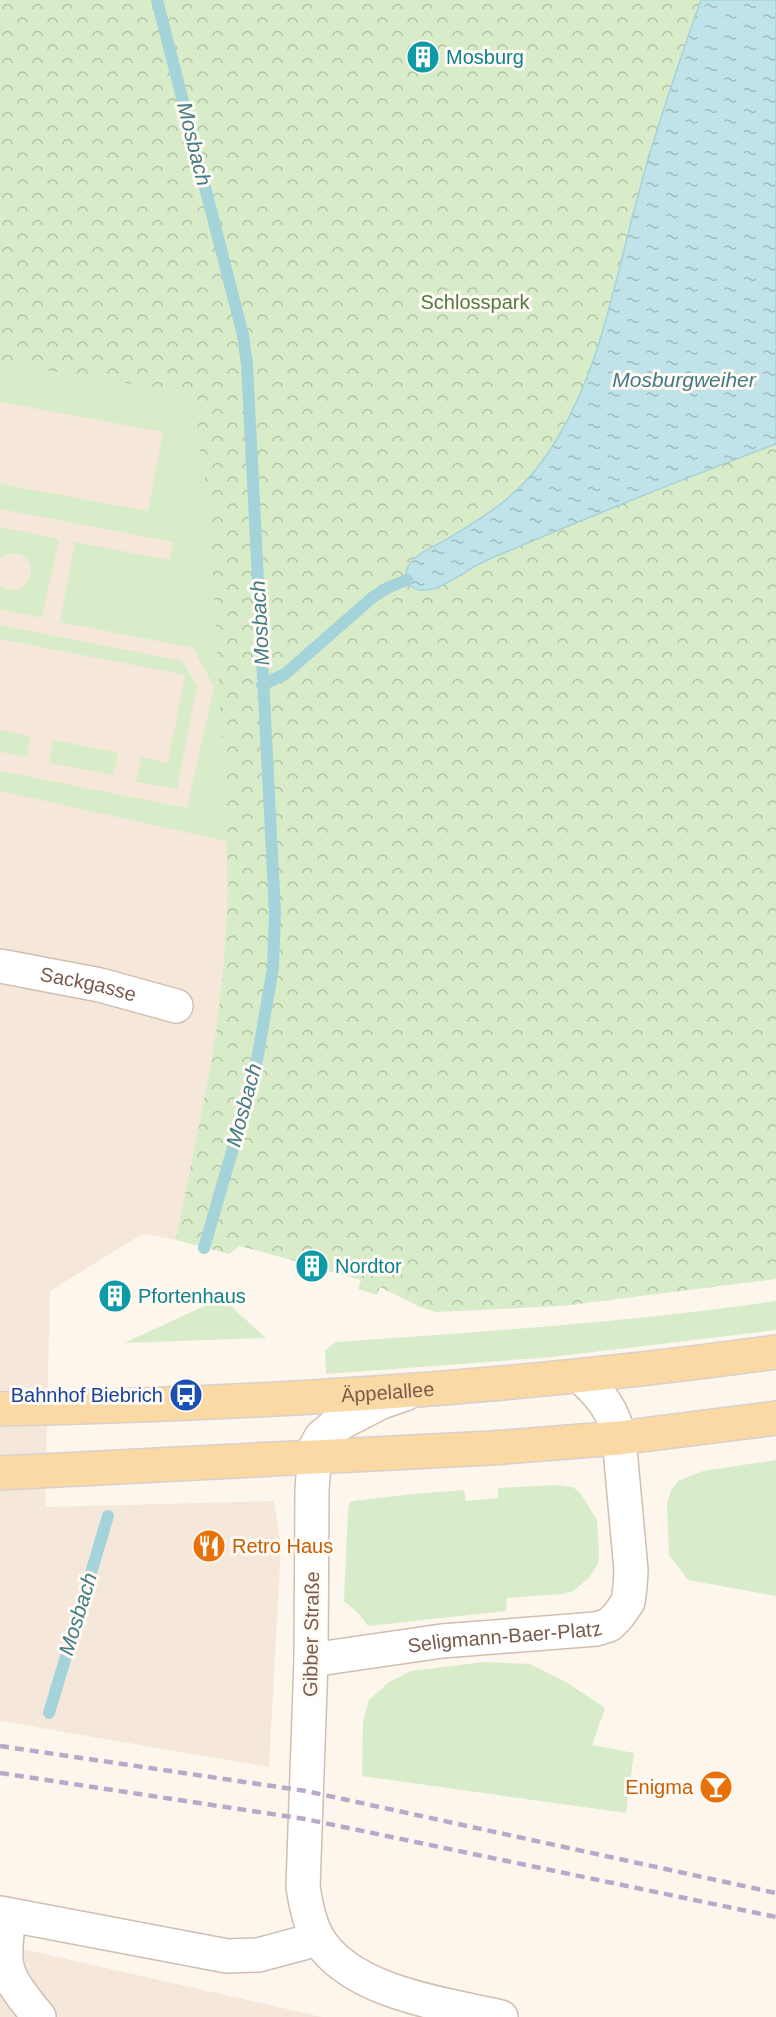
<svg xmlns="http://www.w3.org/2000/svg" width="776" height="2017" font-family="Helvetica,sans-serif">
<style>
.residential{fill:#f5e8da}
.grass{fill:#d8ecc9}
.park{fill:url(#park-crowns)}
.water{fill:url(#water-ripples);stroke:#a5d3da;stroke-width:1.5}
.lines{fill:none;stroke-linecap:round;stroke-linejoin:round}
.stream{stroke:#a5d3da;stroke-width:12}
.minor-casing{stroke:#d1beb0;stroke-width:36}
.major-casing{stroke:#dad1cd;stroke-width:36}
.minor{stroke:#fff;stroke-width:33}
.major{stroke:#fbd9a5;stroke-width:33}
.rail{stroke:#b9a8c9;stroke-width:4.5;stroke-dasharray:9 6;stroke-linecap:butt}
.labels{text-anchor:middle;stroke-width:6;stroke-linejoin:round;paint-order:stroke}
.culture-label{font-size:20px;fill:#0d838f;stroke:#fffaf3;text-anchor:start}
.park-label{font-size:20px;fill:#537a41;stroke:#fffaf3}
.street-label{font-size:20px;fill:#7a5c4d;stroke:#fffaf3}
.transit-label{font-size:20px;fill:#164399;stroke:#fffaf3;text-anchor:end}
.food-label{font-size:20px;fill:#c56008;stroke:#fffaf3;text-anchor:start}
.water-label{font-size:21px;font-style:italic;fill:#437c86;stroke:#fffaf3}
</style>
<defs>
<pattern id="park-crowns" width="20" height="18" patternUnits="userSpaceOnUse" patternTransform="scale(1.5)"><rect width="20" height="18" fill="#d8ecc9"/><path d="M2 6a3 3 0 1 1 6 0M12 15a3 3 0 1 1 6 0" fill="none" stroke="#b4c2a5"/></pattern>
<pattern id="water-ripples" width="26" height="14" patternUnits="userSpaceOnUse" patternTransform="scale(1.5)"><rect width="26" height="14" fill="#bfe3e8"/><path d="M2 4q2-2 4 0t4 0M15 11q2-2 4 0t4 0" fill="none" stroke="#a0bbbe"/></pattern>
</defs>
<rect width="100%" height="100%" fill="#fdf6ec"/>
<!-- residential -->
<g class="residential">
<path d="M 0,363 L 189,393 L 209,498 L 229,878 L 223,970 L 215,1044 L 176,1240 L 142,1234 L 50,1291 L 45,1507 L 274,1501 L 281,1545 L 269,1767 L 0,1721 Z"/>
<path d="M 0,1944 L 322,2017 L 0,2017 Z"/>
</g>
<!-- grass -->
<g class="grass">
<path d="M 0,348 L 212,361 L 258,917 L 176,1240 C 203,1109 235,976 226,841 L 0,791 L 0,771 L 187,808 L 214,687 L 193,648 L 60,622 L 75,542 L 169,560 L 173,542 L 0,509 L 0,484 L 148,511 L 163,432 L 0,402 Z"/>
<path d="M 0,527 L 59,539 L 42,618 L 0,609 L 0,585 C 25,605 45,562 18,554 C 11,552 5,555 0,559 Z"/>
<path d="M 0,625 L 182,661 L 197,686 L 177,789 L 136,782 L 141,757 L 168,763 L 185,675 L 0,639 Z"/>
<path d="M 0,730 L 30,736 L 27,757 L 0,752 Z"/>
<path d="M 53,740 L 118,753 L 113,775 L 49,763 Z"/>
<path d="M 222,1298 L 266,1338 L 124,1343 Z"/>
<path d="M 776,1301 L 776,1330 L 552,1357 L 326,1374 L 325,1350 L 336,1342 C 481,1332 632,1322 776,1301 Z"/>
<path d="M 776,1460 L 776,1596 L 688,1580 L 669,1555 L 667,1503 L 671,1490 L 678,1481 L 703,1471 Z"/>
<path d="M 559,1485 L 573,1487 L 581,1494 L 597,1520 L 599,1554 L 598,1564 L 589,1578 L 573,1591 L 562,1594 L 507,1598 L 506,1611 L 368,1626 L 359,1614 L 344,1601 L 348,1511 L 349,1503 L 353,1501 L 414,1494 L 464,1490 L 466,1501 L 498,1498 L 498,1488 Z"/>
<path d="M 484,1662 L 530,1664 L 566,1682 L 605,1708 L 592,1745 L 634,1753 L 626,1813 L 362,1776 L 363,1721 L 369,1700 L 389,1682 L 411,1671 Z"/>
</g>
<!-- park -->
<path class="park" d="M 0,0 L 776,0 L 776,1279 L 562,1306 L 436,1312 L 420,1307 L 380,1287 L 377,1295 L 358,1289 L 361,1280 L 322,1269 L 319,1277 L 299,1271 L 302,1263 L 240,1246 L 229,1254 L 176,1240 L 215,1044 L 223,970 L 229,878 L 209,498 L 189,393 L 0,363 Z"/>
<!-- water -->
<path class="water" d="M 701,0 L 776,0 L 776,444 C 683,479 591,516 499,555 C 492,558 485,561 479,564 C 464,572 442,589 426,590 C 409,592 400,576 411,562 C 421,550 439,545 452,536 C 471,524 493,512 510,496 C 526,483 541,464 552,447 C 599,374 613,289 635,207 C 653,137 677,68 701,0 Z"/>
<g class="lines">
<!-- stream -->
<g class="stream">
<path d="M 157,0 L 243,335 L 247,365 L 275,912 L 273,968 L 255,1072 L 204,1248"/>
<path d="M 262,685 L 285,674 L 373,597 L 389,587 L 407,580"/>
<path d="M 49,1713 L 108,1516"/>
</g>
<defs>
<g id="minor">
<path id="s1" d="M 0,966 L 100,985 L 176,1006"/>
<path d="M 405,1394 L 379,1403 L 333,1427 L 321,1437 L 315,1448 L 312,1490 L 311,1660 L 303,1887 C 306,1904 309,1924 319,1940 C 353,1993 444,2004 501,2017"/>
<path id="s2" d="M 311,1660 L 442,1641 L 596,1629 L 609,1625 L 618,1616 L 628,1602 L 630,1587 L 631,1570 L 619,1438 C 614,1410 600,1394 580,1376"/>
<path d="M 0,1913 L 227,1956 L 258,1955 L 318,1939"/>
<path d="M 9,1915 C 8,1929 5,1944 6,1959 C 7,1981 26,2000 39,2017"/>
</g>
<g id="major">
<path id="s3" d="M 0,1409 C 259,1404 519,1388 776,1352"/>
<path d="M 0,1473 L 492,1448 L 619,1438 L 776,1418"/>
</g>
</defs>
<!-- minor casing -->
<use href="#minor" class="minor-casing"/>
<!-- major casing -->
<use href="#major" class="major-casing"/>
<!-- minor -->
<use href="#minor" class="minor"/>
<!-- major -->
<use href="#major" class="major"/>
<!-- rail -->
<g class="rail">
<path d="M 0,1746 L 306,1791 L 776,1893"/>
<path d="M 0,1773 L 305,1819 L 776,1917"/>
</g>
</g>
<!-- icons -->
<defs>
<symbol id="building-disc" viewBox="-11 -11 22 22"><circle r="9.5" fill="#0f9aa8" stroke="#fffaf3"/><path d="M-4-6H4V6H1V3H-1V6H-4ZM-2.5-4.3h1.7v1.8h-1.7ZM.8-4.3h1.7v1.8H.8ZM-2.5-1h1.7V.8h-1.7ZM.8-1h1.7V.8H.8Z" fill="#fff"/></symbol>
<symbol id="bus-disc" viewBox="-11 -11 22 22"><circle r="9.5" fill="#1a4fb4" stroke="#fffaf3"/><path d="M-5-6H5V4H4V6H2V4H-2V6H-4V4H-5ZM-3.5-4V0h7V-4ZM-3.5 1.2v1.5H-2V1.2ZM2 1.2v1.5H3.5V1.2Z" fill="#fff"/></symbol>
<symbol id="restaurant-disc" viewBox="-11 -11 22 22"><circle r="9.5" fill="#e8710a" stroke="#fffaf3"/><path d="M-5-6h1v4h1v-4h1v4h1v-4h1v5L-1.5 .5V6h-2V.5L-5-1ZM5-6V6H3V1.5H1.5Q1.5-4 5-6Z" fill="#fff"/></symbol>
<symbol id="bar-disc" viewBox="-11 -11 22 22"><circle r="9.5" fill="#e8710a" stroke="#fffaf3"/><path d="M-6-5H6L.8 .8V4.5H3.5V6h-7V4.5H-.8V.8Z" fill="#fff"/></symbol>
</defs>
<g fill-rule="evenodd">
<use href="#building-disc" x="404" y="38" width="38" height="38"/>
<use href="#building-disc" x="293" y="1247" width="38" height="38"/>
<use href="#building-disc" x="96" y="1277" width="38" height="38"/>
<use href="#bus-disc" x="167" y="1376" width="38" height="38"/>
<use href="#restaurant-disc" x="190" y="1527" width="38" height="38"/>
<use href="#bar-disc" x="697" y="1768" width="38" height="38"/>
</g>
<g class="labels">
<!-- culture labels -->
<g class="culture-label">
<text x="446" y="64">Mosburg</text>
<text x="335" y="1273">Nordtor</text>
<text x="138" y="1303">Pfortenhaus</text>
</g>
<!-- park labels -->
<g class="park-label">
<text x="475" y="309">Schlosspark</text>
</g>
<!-- street labels -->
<g class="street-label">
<text dy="7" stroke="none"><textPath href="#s1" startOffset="90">Sackgasse</textPath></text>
<text dy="7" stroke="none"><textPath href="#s3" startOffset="388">Äppelallee</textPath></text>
<text transform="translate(311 1634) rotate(-89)" y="7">Gibber Straße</text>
<text dy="7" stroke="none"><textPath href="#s2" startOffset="195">Seligmann-Baer-Platz</textPath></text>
</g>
<!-- transit labels -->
<g class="transit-label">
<text x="163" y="1402">Bahnhof Biebrich</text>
</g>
<!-- food labels -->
<g class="food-label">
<text x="232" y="1553">Retro Haus</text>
<text x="693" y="1794" text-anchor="end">Enigma</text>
</g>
<!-- water labels -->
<g class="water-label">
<text transform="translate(194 144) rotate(76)" y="7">Mosbach</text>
<text x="684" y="387">Mosburgweiher</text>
<text transform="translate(260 623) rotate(-93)" y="7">Mosbach</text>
<text transform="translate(244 1105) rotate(-75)" y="7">Mosbach</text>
<text transform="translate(78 1614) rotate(-73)" y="7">Mosbach</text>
</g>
</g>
</svg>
